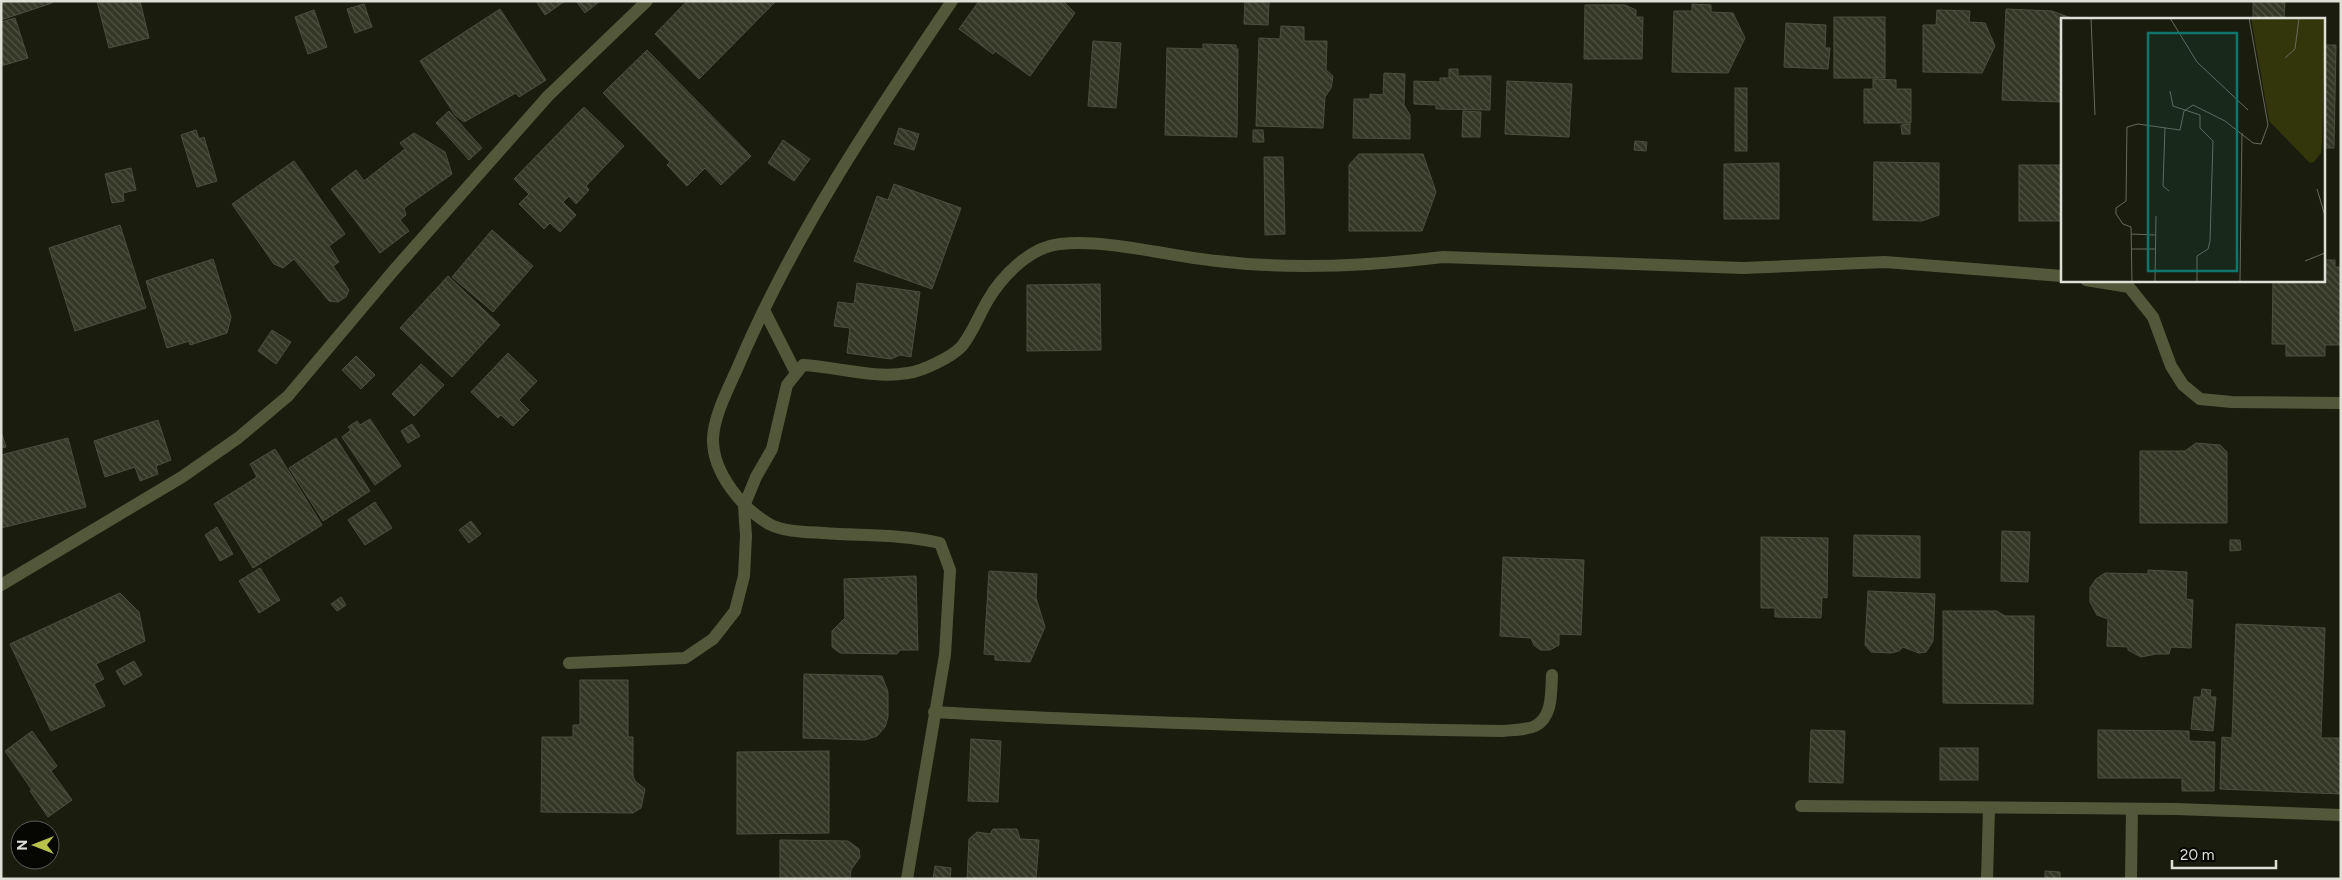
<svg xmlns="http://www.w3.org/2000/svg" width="2342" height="880" font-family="Figtree,sans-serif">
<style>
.building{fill:url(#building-back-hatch);stroke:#4c4f3f}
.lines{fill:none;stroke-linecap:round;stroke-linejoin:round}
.street{stroke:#54583b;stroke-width:12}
.inset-road{fill:none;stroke:#686a5e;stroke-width:1}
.view{fill:#0f766e;fill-opacity:0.15;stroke:#0f766e;stroke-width:2.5}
.inset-edge{fill:none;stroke:#dee0d6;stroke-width:2.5}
</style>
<defs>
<pattern id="building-back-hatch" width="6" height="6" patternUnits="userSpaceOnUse" patternTransform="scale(1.25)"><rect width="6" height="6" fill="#343626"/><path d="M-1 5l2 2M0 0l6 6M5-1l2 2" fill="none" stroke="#515345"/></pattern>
</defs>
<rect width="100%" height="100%" fill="#1a1c0e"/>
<!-- building -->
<g class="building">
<path d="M 1,1 L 52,1 L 52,3 L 1,20 Z"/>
<path d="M 97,1 L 140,1 L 149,38 L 109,48 Z"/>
<path d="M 536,1 L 565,1 L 545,15 Z"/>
<path d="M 576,1 L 600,1 L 585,13 Z"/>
<path d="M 687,1 L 776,1 L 699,79 L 655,34 Z"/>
<path d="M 979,1 L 1063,1 L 1075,13 L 1030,76 L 995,51 L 993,54 L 959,29 Z"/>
<path d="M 1245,1 L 1269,1 L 1268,25 L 1244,24 Z"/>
<path d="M 2253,1 L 2285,1 L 2284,19 L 2253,19 Z"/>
<path d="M 364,4 L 372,27 L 355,33 L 347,9 Z"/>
<path d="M 1692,4 L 1711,5 L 1711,12 L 1733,13 L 1745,38 L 1728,73 L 1672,72 L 1674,11 L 1692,11 Z"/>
<path d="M 1585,5 L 1625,5 L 1636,10 L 1636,17 L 1643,17 L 1642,59 L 1584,59 Z"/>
<path d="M 500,9 L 546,80 L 519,97 L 516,93 L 464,122 L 455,115 L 420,61 Z"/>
<path d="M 2006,9 L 2052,11 L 2074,19 L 2062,19 L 2062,102 L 2002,100 Z"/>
<path d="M 314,10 L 327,47 L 308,54 L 295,17 Z"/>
<path d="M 1937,10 L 1970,11 L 1969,22 L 1985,23 L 1995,46 L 1982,73 L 1923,72 L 1923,25 L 1936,25 Z"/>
<rect x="1834" y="17" width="51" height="61"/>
<path d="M 15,18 L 28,58 L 1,66 L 1,22 Z"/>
<path d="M 1786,23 L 1826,25 L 1825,48 L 1830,48 L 1828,69 L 1784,67 Z"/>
<path d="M 1281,26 L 1304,27 L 1304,41 L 1327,41 L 1326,70 L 1333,76 L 1331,88 L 1325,97 L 1323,128 L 1256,126 L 1259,38 L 1280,39 Z"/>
<path d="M 1093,41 L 1121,43 L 1116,108 L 1088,106 Z"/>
<path d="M 1203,44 L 1236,45 L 1236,49 L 1238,49 L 1237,137 L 1165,135 L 1167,48 L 1203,49 Z"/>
<path d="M 2323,45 L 2336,45 L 2334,148 L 2323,148 Z"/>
<path d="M 647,50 L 751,156 L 721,185 L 705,168 L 687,186 L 667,165 L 670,162 L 603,93 Z"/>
<path d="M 1449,69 L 1458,69 L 1458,76 L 1491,76 L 1490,110 L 1436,109 L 1436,105 L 1414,104 L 1414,81 L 1440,82 L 1440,78 L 1449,78 Z"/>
<path d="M 1384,73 L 1405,74 L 1404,105 L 1410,115 L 1410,139 L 1353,138 L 1354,99 L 1370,99 L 1370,94 L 1383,95 Z"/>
<path d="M 1873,79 L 1896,80 L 1896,89 L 1911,89 L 1911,123 L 1864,123 L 1864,89 L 1873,89 Z"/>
<path d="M 1507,81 L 1572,84 L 1569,137 L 1505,134 Z"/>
<rect x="1735" y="88" width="12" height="63"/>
<path d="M 584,107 L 624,146 L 586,186 L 589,190 L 576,204 L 569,196 L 563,202 L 576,215 L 560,232 L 550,223 L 544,229 L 519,204 L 529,194 L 514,179 Z"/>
<path d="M 449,111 L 482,148 L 469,160 L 436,123 Z"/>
<path d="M 1463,111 L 1481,112 L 1480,137 L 1462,137 Z"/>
<path d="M 1910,124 L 1910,134 L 1902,134 L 1901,125 Z"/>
<path d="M 899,128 L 919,134 L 914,150 L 894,144 Z"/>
<path d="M 196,130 L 199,139 L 204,137 L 217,181 L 197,187 L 181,135 Z"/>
<path d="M 1253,130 L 1263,130 L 1264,142 L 1253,142 Z"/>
<path d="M 414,133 L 445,152 L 452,174 L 404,208 L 406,215 L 400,220 L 409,231 L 380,253 L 331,189 L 356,170 L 364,181 L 405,149 L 400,143 Z"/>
<path d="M 783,140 L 810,159 L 794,181 L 768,163 Z"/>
<path d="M 1635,141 L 1647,142 L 1646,151 L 1634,150 Z"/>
<path d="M 1359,154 L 1423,154 L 1436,192 L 1422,231 L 1349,231 L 1349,165 Z"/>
<path d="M 1264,157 L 1283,157 L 1285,234 L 1265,235 Z"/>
<path d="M 294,161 L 345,234 L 329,246 L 339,262 L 333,266 L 349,290 L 346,297 L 338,302 L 329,301 L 294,259 L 283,268 L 274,264 L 232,204 Z"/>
<path d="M 1874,162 L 1939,163 L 1939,215 L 1922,221 L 1873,220 Z"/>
<path d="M 1779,163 L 1779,219 L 1724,219 L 1724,164 Z"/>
<rect x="2019" y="165" width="43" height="56"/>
<path d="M 131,168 L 136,190 L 123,193 L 124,201 L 112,203 L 105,174 Z"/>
<path d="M 894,184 L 961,208 L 932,289 L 854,261 L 877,196 L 888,200 Z"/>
<path d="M 120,225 L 146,308 L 75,331 L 49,248 Z"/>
<path d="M 492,230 L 533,266 L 493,312 L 452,277 Z"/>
<path d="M 213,259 L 231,317 L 227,333 L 190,345 L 189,341 L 167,348 L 146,281 Z"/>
<path d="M 2323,260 L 2335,260 L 2335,267 L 2341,267 L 2341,345 L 2325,345 L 2325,356 L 2286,356 L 2286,344 L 2272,344 L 2273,280 L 2323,280 Z"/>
<path d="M 448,276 L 500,325 L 452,377 L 400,328 Z"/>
<path d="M 857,283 L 920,292 L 911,357 L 900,355 L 891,359 L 847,353 L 850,328 L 834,326 L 838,302 L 854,304 Z"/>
<path d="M 1100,284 L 1101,350 L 1027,351 L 1027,285 Z"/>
<path d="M 272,330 L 291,342 L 276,364 L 258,351 Z"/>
<path d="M 508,353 L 537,381 L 519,400 L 529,410 L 513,426 L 501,415 L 498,418 L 471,392 Z"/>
<path d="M 356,356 L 375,375 L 361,389 L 342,370 Z"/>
<path d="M 421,364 L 444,385 L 414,416 L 392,394 Z"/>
<path d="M 370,419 L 401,466 L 375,485 L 342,437 L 351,430 L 348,427 L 357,421 L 360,425 Z"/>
<path d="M 158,420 L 171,460 L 156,466 L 158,474 L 140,481 L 135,467 L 105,477 L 94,441 Z"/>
<path d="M 412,424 L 420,436 L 408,443 L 401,431 Z"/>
<path d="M 1,431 L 6,447 L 1,448 Z"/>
<path d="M 68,438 L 86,507 L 1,528 L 1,455 Z"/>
<path d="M 336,438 L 370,491 L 323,521 L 289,468 Z"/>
<path d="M 2196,443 L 2220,445 L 2227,452 L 2227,523 L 2140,523 L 2140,451 L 2185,451 Z"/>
<path d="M 275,449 L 322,525 L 253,568 L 214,504 L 257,477 L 250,464 Z"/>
<path d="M 375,502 L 392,528 L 365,545 L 348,520 Z"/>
<path d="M 471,521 L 481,534 L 469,543 L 459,530 Z"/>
<path d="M 217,527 L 233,554 L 220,561 L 205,535 Z"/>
<path d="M 2002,531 L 2030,532 L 2028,582 L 2001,581 Z"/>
<path d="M 1854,535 L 1920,536 L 1920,578 L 1853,576 Z"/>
<path d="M 1761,537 L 1828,538 L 1827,598 L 1822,597 L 1821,618 L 1775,617 L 1775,608 L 1761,608 Z"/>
<path d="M 2230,540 L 2240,540 L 2241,550 L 2230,551 Z"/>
<path d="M 1503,557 L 1584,560 L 1581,635 L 1559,634 L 1559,645 L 1550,650 L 1540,650 L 1534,645 L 1531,638 L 1500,636 Z"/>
<path d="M 260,568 L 280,600 L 259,613 L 239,581 Z"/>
<path d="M 2148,570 L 2187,572 L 2186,599 L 2193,600 L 2191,648 L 2171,647 L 2169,654 L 2156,654 L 2141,657 L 2128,650 L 2128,647 L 2107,646 L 2108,619 L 2097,615 L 2090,602 L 2090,588 L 2096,579 L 2105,573 L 2148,574 Z"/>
<path d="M 989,571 L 1037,574 L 1036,598 L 1045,627 L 1030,662 L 995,660 L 995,655 L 984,654 Z"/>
<path d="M 916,576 L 918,650 L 900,650 L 897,654 L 840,653 L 832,647 L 832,631 L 845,618 L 844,579 Z"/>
<path d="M 1868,591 L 1935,594 L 1933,641 L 1926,652 L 1919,653 L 1903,647 L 1899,651 L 1891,653 L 1871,652 L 1865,645 Z"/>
<path d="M 120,593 L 139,612 L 145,641 L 96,664 L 104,679 L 94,684 L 105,706 L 51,731 L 10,644 Z"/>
<path d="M 341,597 L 346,605 L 337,611 L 331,604 Z"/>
<path d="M 1943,611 L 1997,611 L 2005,616 L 2034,616 L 2033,704 L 1943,703 Z"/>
<path d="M 2236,624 L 2325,628 L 2321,738 L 2341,738 L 2341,794 L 2220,789 L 2222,737 L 2232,738 Z"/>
<path d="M 134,661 L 142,675 L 124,685 L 116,671 Z"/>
<path d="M 804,674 L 882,676 L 888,692 L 888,717 L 885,727 L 877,736 L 865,740 L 803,738 Z"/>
<path d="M 580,680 L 628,680 L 628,737 L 633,737 L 633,776 L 635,781 L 645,789 L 641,808 L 633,813 L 541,812 L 542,737 L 573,737 L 573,725 L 580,725 Z"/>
<path d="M 2202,689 L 2211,690 L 2210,697 L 2216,697 L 2213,731 L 2191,729 L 2194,697 L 2201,697 Z"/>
<path d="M 1811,730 L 1845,731 L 1843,783 L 1809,782 Z"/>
<path d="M 2098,730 L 2189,731 L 2189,741 L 2215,742 L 2214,791 L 2182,791 L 2182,778 L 2098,778 Z"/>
<path d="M 32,731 L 57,766 L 51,771 L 72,800 L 48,817 L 30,791 L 32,790 L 5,751 Z"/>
<path d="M 971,739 L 1001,741 L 998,802 L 968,801 Z"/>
<rect x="1940" y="748" width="38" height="32"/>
<path d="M 829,751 L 829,833 L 737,834 L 737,752 Z"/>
<path d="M 993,829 L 1017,829 L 1020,839 L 1039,840 L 1036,879 L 967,879 L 969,839 L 977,832 L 990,834 Z"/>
<path d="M 780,840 L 848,841 L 859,849 L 860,857 L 851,870 L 850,879 L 780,879 Z"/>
<path d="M 935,866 L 951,868 L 950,879 L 933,879 Z"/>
<path d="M 2045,871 L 2060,872 L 2060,879 L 2045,879 Z"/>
</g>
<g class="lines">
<!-- street -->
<g class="street">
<path d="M 2086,280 L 2129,287 L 2153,317 L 2171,366 L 2183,385 L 2200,399 L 2232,402 L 2341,403"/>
<path d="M 764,310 L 796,373"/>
<path d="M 1,585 L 182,477 L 238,438 L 288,396 L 394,270 L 548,96 L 647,1"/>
<path d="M 569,663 L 685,658 L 713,639 L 735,611 L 744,576 L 746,536 L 744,506 L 756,477 L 772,449 L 787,385 L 803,365 C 838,367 873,379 908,373 C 923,371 952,357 962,346 C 973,332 979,315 988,300 C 1002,276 1030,247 1060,244 C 1107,239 1169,256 1217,261 C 1291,270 1369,266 1443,257 L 1743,268 L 1885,262 L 2062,276"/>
<path d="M 934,712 C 1124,723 1313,728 1503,731 C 1512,730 1527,730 1535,726 C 1553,717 1551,692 1552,675"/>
<path d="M 1801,806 L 2176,809 L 2341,815"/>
<path d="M 907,879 L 945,655 L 950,570 L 940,543 C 902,534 862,536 823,533 C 807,532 784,532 769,524 C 742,508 713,473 713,440 C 713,418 728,389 737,369 C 792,238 872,119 952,1"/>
<path d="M 1987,879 L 1989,808"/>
<path d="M 2131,879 L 2132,809"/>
</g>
</g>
<!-- overview -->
<g transform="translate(2061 18)">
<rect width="264" height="264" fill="#1a1c0e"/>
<path d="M 190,0 L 264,0 L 261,124 L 260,135 L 253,144 L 249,145 L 208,103 Z" fill="#32360a"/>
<path class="inset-road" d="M 30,0 L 34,97M 109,0 L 136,44 L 187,92M 224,40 L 234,31 L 238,0M 109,73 L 112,88 L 139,97 L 139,110 L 152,123 L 149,223 L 147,231 L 136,238 L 136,263M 104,110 L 102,168 L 108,173M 256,171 L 264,198M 70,216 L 94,217M 70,231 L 95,231M 244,243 L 264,235M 71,263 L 70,209 L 62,206 L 55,196 L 55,190 L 65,183 L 66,109 L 77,106 L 119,112 L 123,93 L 132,87 L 164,103 L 192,125 L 200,126 L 207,107 L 188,0M 94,263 L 95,198M 179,263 L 181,115"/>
<path class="view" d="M 87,15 L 176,15 L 176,253 L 87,253 Z"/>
<rect width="264" height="264" class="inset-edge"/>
</g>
<!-- border -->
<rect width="2342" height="880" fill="none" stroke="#dee0d6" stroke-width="5"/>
<!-- north arrow -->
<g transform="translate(35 845) rotate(270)"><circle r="24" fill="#060603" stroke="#5c5d57"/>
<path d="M0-4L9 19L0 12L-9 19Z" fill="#b6c249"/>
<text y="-8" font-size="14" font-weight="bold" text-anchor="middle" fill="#dee0d6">N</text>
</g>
<!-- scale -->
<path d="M2172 860v8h104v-8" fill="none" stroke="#dee0d6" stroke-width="2.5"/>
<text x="2180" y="860" font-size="15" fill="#dee0d6" stroke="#060603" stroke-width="4" paint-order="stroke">20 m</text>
</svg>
